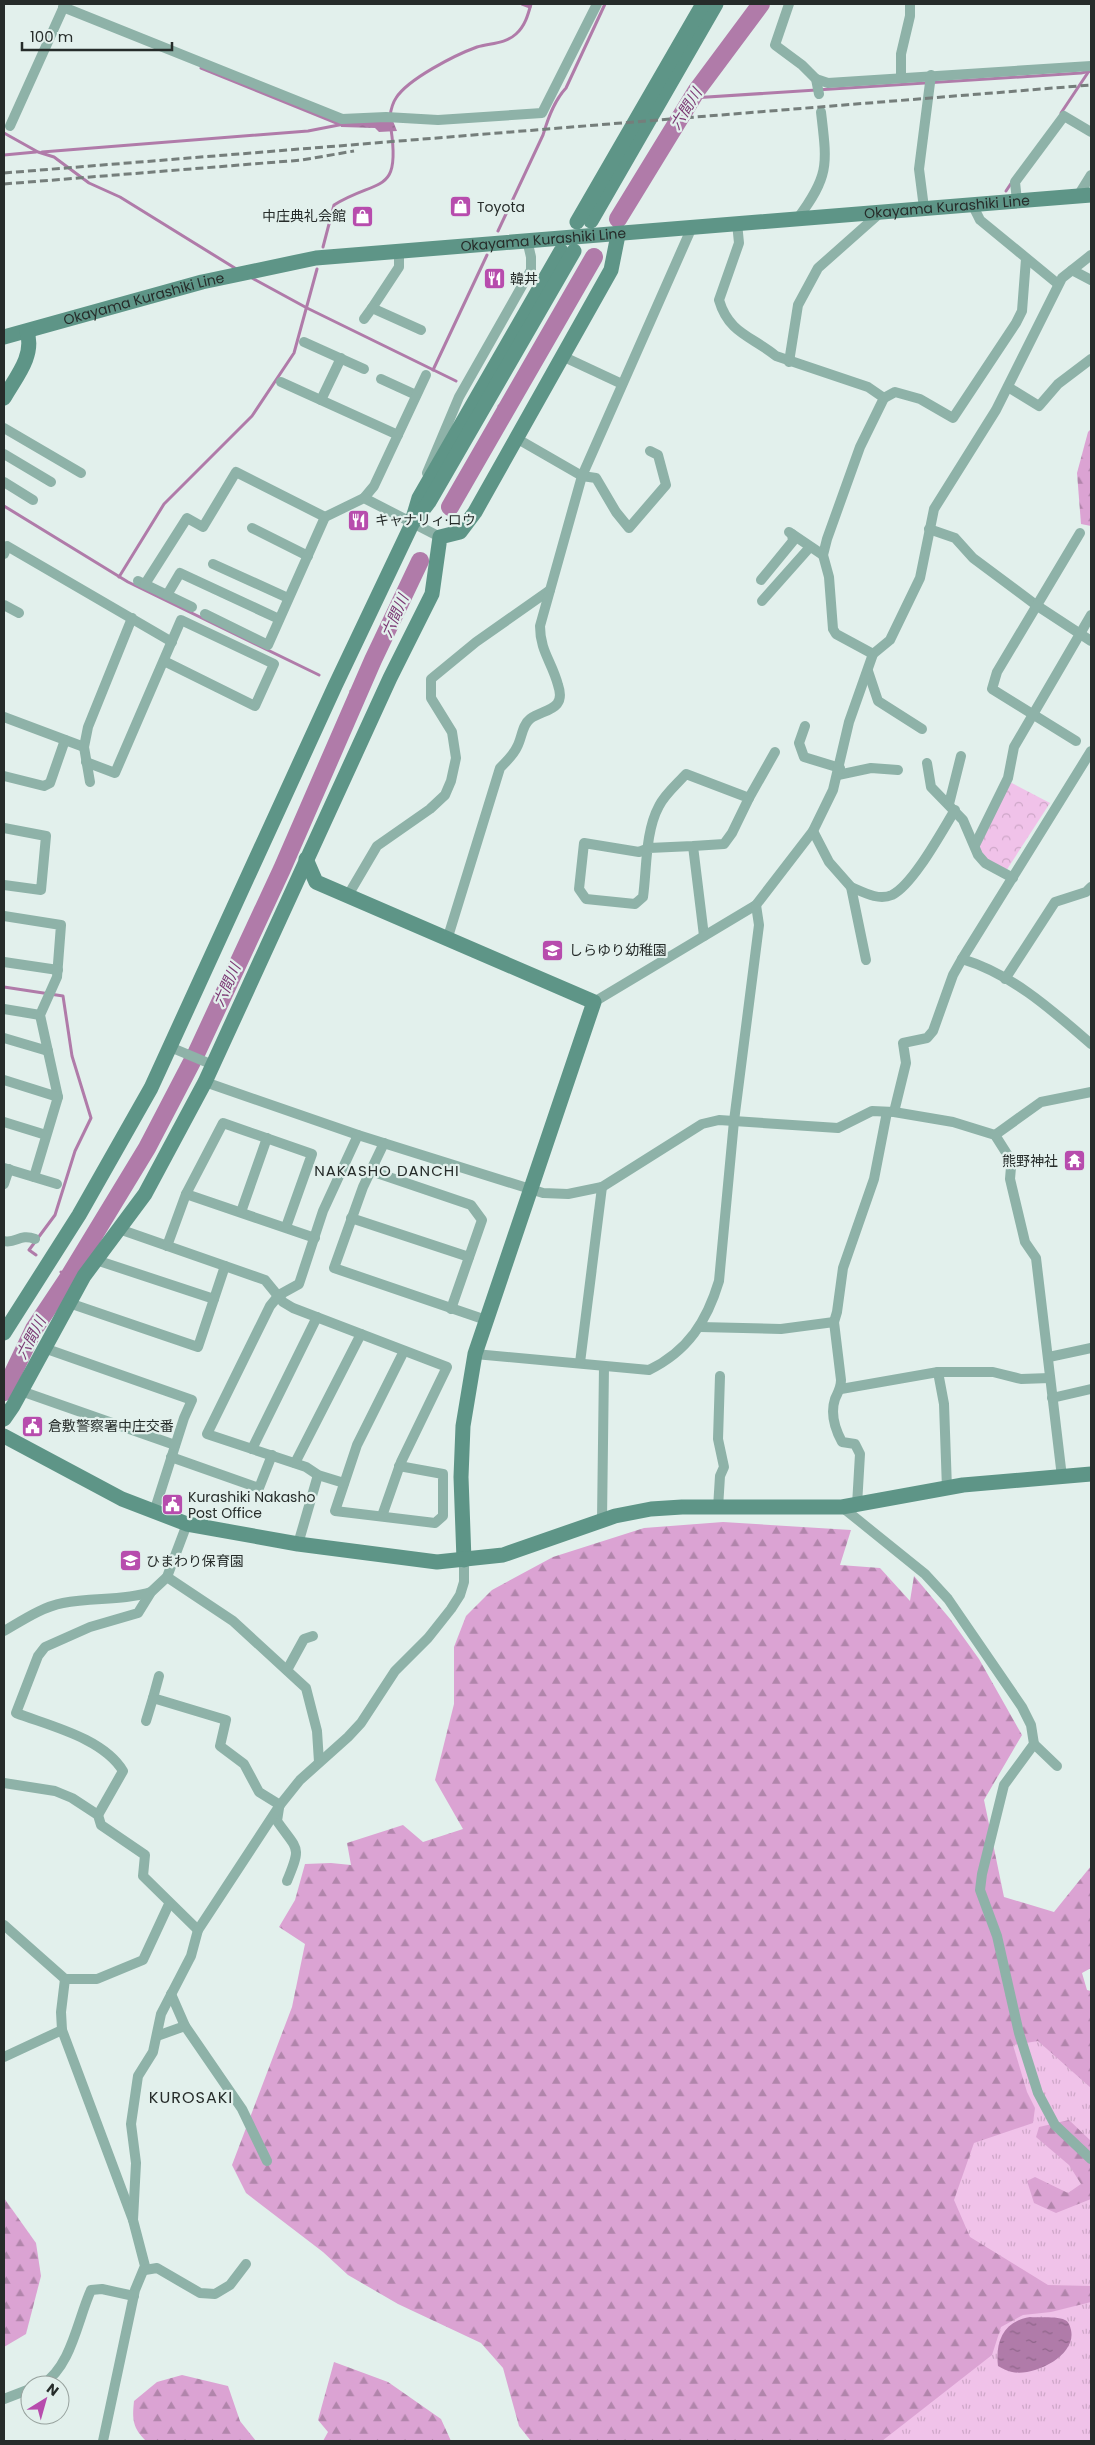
<svg xmlns="http://www.w3.org/2000/svg" width="1095" height="2445" font-family="Poppins,'Noto Sans JP',sans-serif">
<style>
.grass{fill:url(#grass-tufts)}
.forest{fill:url(#forest-firs)}
.park{fill:url(#park-crowns)}
.water{fill:url(#water-ripples)}
.lines{fill:none;stroke-linecap:round;stroke-linejoin:round}
.stream{stroke:#b07ba9;stroke-width:3}
.river{stroke:#b07ba9;stroke-width:18}
.street{stroke:#8eb2a8;stroke-width:10}
.secondary{stroke:#5e9587;stroke-width:15}
.rail{stroke:#757e7b;stroke-width:3;stroke-dasharray:8 4;stroke-linecap:butt}
.labels{text-anchor:middle;stroke-width:4.5;stroke-linejoin:round;paint-order:stroke}
.poi-label{font-size:14px;fill:#262c2a;stroke:#e2f0ec;text-anchor:start}
.street-label{font-size:14px;fill:#262c2a;stroke:#e2f0ec}
.water-label{font-size:15px;font-style:italic;fill:#7c3a75;stroke:#e2f0ec}
.neighbourhood-label{font-size:15px;letter-spacing:1px;fill:#262c2a;stroke:#e2f0ec}
.quarter-label{font-size:16px;letter-spacing:1px;fill:#262c2a;stroke:#e2f0ec}
</style>
<defs>
<pattern id="grass-tufts" width="24" height="20" patternUnits="userSpaceOnUse" patternTransform="scale(1.25)"><rect width="24" height="20" fill="#f0c2e9"/><path d="M3 7l-1-3M5 7V3M7 7l1-3M15 17l-1-3M17 17v-4M19 17l1-3" fill="none" stroke="#cea7c8"/></pattern>
<pattern id="forest-firs" width="22" height="20" patternUnits="userSpaceOnUse" patternTransform="scale(1.25)"><rect width="22" height="20" fill="#dba3d3"/><path d="M5 1l3.5 6h-7zM16 11l3.5 6h-7z" fill="#b185ab"/></pattern>
<pattern id="park-crowns" width="20" height="18" patternUnits="userSpaceOnUse" patternTransform="scale(1.25)"><rect width="20" height="18" fill="#f0c2e9"/><path d="M2 6a3 3 0 1 1 6 0M12 15a3 3 0 1 1 6 0" fill="none" stroke="#cea7c8"/></pattern>
<pattern id="water-ripples" width="26" height="14" patternUnits="userSpaceOnUse" patternTransform="scale(1.25)"><rect width="26" height="14" fill="#b07ba9"/><path d="M2 4q2-2 4 0t4 0M15 11q2-2 4 0t4 0" fill="none" stroke="#8f658a"/></pattern>
</defs>
<rect width="100%" height="100%" fill="#e2f0ec"/>
<!-- grass -->
<g class="grass">
<path d="M 1039,2037 L 1091,2084 L 1091,2287 L 1048,2287 L 967,2239 L 951,2200 L 1009,2042 Z"/>
<path d="M 1091,2301 L 1091,2441 L 880,2441 L 1000,2326 L 1022,2314 Z"/>
</g>
<!-- forest -->
<g class="forest">
<path d="M 1091,429 L 1091,526 L 1081,524 L 1077,473 L 1088,432 Z"/>
<path d="M 723,1522 L 851,1530 L 840,1565 L 880,1568 L 910,1601 L 914,1576 L 951,1620 L 979,1659 L 1022,1735 L 984,1800 L 1004,1897 L 1054,1912 L 1091,1866 L 1091,1968 L 1082,1973 L 1087,1990 L 1091,1991 L 1091,2088 L 1038,2041 L 1013,2045 L 1027,2092 L 1035,2108 L 1033,2123 L 974,2143 L 954,2200 L 970,2237 L 1048,2285 L 1091,2286 L 1091,2302 L 1051,2312 L 1023,2315 L 1001,2327 L 992,2355 L 882,2441 L 531,2441 L 519,2426 L 503,2368 L 481,2343 L 398,2304 L 348,2275 L 323,2252 L 246,2193 L 232,2165 L 292,2007 L 305,1944 L 279,1927 L 295,1900 L 305,1864 L 331,1863 L 351,1865 L 347,1843 L 403,1825 L 423,1842 L 463,1829 L 435,1780 L 454,1704 L 454,1647 L 466,1616 L 492,1590 L 553,1557 L 644,1528 Z"/>
<path d="M 1069,2120 L 1091,2141 L 1091,2199 L 1056,2213 L 1034,2203 L 1027,2181 L 1035,2177 L 1068,2193 L 1081,2184 L 1069,2165 L 1036,2137 L 1039,2127 Z"/>
<path d="M 4,2198 L 36,2243 L 41,2276 L 26,2334 L 4,2347 Z"/>
<path d="M 334,2362 L 388,2382 L 441,2419 L 451,2441 L 323,2441 L 328,2432 L 318,2420 Z"/>
<path d="M 182,2375 L 228,2386 L 240,2421 L 256,2441 L 146,2441 C 133,2428 132,2420 134,2401 L 157,2382 Z"/>
</g>
<!-- park -->
<path class="park" d="M 1006,780 L 1050,803 L 1006,871 L 987,862 L 976,846 Z"/>
<!-- water -->
<g class="water">
<path d="M 393,121 L 397,131 L 379,132 L 375,128 L 341,127 L 340,122 Z"/>
<path d="M 1030,2317 C 1040,2318 1057,2316 1065,2320 C 1069,2322 1070,2326 1071,2330 C 1077,2356 1033,2377 1012,2372 C 1007,2371 1002,2368 998,2366 C 995,2341 1004,2321 1030,2317 Z"/>
</g>
<g class="lines">
<!-- stream -->
<g class="stream">
<path d="M 522,4 L 530,7"/>
<path d="M 201,68 L 339,124"/>
<path d="M 692,98 L 1081,73 L 1091,71"/>
<path d="M 1061,113 L 1089,71"/>
<path d="M 390,116 C 391,109 392,104 396,98 C 408,79 455,55 477,47 C 490,43 505,44 516,34 C 525,26 528,15 531,4"/>
<path d="M 4,133 L 38,152 L 54,157 L 89,183 L 120,197 L 238,270"/>
<path d="M 42,152 L 308,131 L 344,124"/>
<path d="M 4,155 L 36,152"/>
<path d="M 1006,191 L 1012,182"/>
<path d="M 498,231 L 543,135 C 548,118 554,101 566,88 L 605,4"/>
<path d="M 323,247 L 334,205 C 377,178 401,196 391,129"/>
<path d="M 252,278 L 307,308 L 456,381"/>
<path d="M 433,370 L 487,255"/>
<path d="M 499,406 L 506,410"/>
<path d="M 4,506 L 128,582 L 319,675"/>
<path d="M 119,577 L 164,504 L 252,416 L 294,353 L 317,269"/>
<path d="M 351,691 L 358,694"/>
<path d="M 4,987 L 63,996 L 72,1056 L 91,1118 L 75,1151 L 55,1215 L 29,1250 L 36,1255"/>
<path d="M 61,1272 L 68,1278"/>
</g>
<!-- river -->
<g class="river">
<path d="M 618,219 L 697,90 L 761,4"/>
<path d="M 450,507 L 594,257"/>
<path d="M 4,1392 L 34,1329 L 68,1278 L 147,1148 L 196,1054 L 282,869 L 373,660 L 420,561"/>
</g>
<!-- street -->
<g class="street">
<path d="M 789,4 L 775,45 L 802,65 L 816,79 L 819,94"/>
<path d="M 63,7 L 342,119 L 386,117 L 438,120 L 542,113 L 597,4"/>
<path d="M 901,78 L 901,54 L 910,16 L 910,4"/>
<path d="M 816,79 L 828,83 L 1091,66"/>
<path d="M 10,126 L 65,4"/>
<path d="M 1078,196 L 1091,175"/>
<path d="M 1017,201 L 1015,182 L 1064,116 L 1091,132"/>
<path d="M 975,203 L 975,210 L 980,220 L 1058,284"/>
<path d="M 924,208 L 919,169 L 931,75"/>
<path d="M 798,218 C 830,175 827,164 821,112"/>
<path d="M 737,223 L 739,243 L 719,300 C 729,334 752,336 776,356 L 868,387 L 884,398 L 860,447 L 827,539 L 823,555 L 829,577 L 833,629 L 836,634 L 873,654"/>
<path d="M 399,250 L 399,267 L 372,308 L 421,330"/>
<path d="M 1072,270 L 1091,280"/>
<path d="M 364,319 L 372,308"/>
<path d="M 304,342 L 364,369"/>
<path d="M 562,356 L 622,384"/>
<path d="M 789,362 L 798,305 L 818,268 L 880,213"/>
<path d="M 381,379 L 416,395"/>
<path d="M 281,382 L 398,435"/>
<path d="M 1008,387 L 1039,406 L 1058,384 L 1091,359"/>
<path d="M 884,398 L 895,392 L 920,399 L 953,418 L 1016,323 L 1022,311 L 1026,259"/>
<path d="M 321,400 L 341,358"/>
<path d="M 4,428 L 81,473"/>
<path d="M 516,438 L 582,476 L 596,478 L 616,512 L 629,528 L 666,485 L 658,455 L 650,451"/>
<path d="M 4,454 L 51,482"/>
<path d="M 427,473 L 459,397 L 531,270 L 531,257 L 527,240"/>
<path d="M 4,482 L 33,500"/>
<path d="M 364,498 L 374,486 L 426,375"/>
<path d="M 252,528 L 308,556"/>
<path d="M 929,529 L 955,538 L 973,558 L 1036,605 L 1091,641"/>
<path d="M 789,532 L 823,555"/>
<path d="M 4,554 L 7,546 L 172,642"/>
<path d="M 213,564 L 288,598"/>
<path d="M 761,580 L 793,541 L 792,534"/>
<path d="M 138,581 L 192,607"/>
<path d="M 145,584 L 187,518 L 203,527 L 236,472 L 325,517"/>
<path d="M 167,595 L 180,573 L 279,619"/>
<path d="M 762,601 L 810,547"/>
<path d="M 4,605 L 19,613"/>
<path d="M 205,614 L 268,645 L 325,517 L 364,498 L 440,537"/>
<path d="M 868,671 L 878,701 L 922,729"/>
<path d="M 4,717 L 84,747"/>
<path d="M 805,726 L 799,743 L 804,757 L 840,768"/>
<path d="M 1076,741 L 992,689 L 997,672 L 1080,533"/>
<path d="M 86,762 L 115,773 L 181,620 L 274,664 L 255,706 L 164,661"/>
<path d="M 927,763 L 931,787 L 963,820 L 978,855 L 985,863 L 1013,878"/>
<path d="M 838,775 L 871,768 L 898,770"/>
<path d="M 4,776 L 44,786 L 50,783 L 65,740"/>
<path d="M 90,782 L 84,747 L 88,727 L 132,618"/>
<path d="M 749,798 L 775,752"/>
<path d="M 949,804 L 961,756"/>
<path d="M 4,828 L 46,836 L 41,890 L 4,885"/>
<path d="M 813,831 L 829,862 L 851,887 L 866,960"/>
<path d="M 975,845 L 1008,778 L 1014,747 L 1091,615"/>
<path d="M 693,846 L 649,848 L 639,852 L 584,843 L 579,889 L 586,899 L 635,904 L 643,897 C 647,868 645,832 659,806 C 665,794 677,784 686,774 L 749,798 L 732,833 L 724,844 L 693,846 L 704,936"/>
<path d="M 851,887 C 863,892 878,901 892,895 C 913,885 942,831 955,810"/>
<path d="M 347,897 L 377,846 L 430,809 L 445,795 L 451,781 L 456,758 L 452,732 L 431,698 L 431,679 L 476,642 L 550,590"/>
<path d="M 4,916 L 61,925 L 57,977 L 40,1015 L 58,1097 L 34,1177"/>
<path d="M 447,940 L 500,768 C 506,762 514,754 517,747 C 522,738 522,725 530,719 C 543,709 567,711 558,685 C 552,662 540,651 540,626 L 582,476 L 692,227"/>
<path d="M 962,959 C 1012,974 1052,1010 1091,1044"/>
<path d="M 4,962 L 58,970"/>
<path d="M 1005,979 L 1055,902 L 1086,892 L 1091,887"/>
<path d="M 594,1002 L 756,905 L 813,831 L 833,790 L 849,722 L 873,654 L 890,640 L 920,578 L 934,509 L 996,410 L 1062,278 L 1091,255"/>
<path d="M 4,1009 L 40,1015"/>
<path d="M 4,1038 L 48,1051"/>
<path d="M 170,1047 L 213,1065"/>
<path d="M 4,1080 L 58,1097"/>
<path d="M 205,1082 L 358,1135 L 543,1193 L 568,1194 L 602,1187 L 702,1124 L 719,1120 L 838,1128 L 872,1111 L 894,1112 L 953,1122 L 995,1135 L 1007,1154 L 1011,1167 L 1010,1179 L 1025,1242 L 1036,1258 L 1062,1477"/>
<path d="M 894,1112 L 906,1063 L 903,1043 L 927,1038 L 933,1031 L 953,975 L 962,959 L 1091,751"/>
<path d="M 4,1122 L 46,1135"/>
<path d="M 995,1135 L 1041,1102 L 1091,1092"/>
<path d="M 384,1143 L 363,1187 L 334,1268 L 486,1320"/>
<path d="M 4,1168 L 57,1184"/>
<path d="M 371,1171 L 471,1205 L 482,1220 L 451,1309"/>
<path d="M 4,1184 L 9,1169"/>
<path d="M 186,1194 L 315,1238"/>
<path d="M 241,1212 L 267,1138"/>
<path d="M 351,1218 L 469,1257"/>
<path d="M 119,1229 L 265,1280 L 283,1302 L 293,1308 L 447,1367 L 401,1462 L 382,1516"/>
<path d="M 4,1241 C 16,1244 20,1233 35,1239"/>
<path d="M 167,1246 L 186,1194 L 223,1123 L 312,1154 L 286,1227"/>
<path d="M 214,1299 L 225,1266"/>
<path d="M 69,1303 L 198,1347 L 214,1299 L 96,1260"/>
<path d="M 834,1322 L 837,1312 L 843,1268 L 874,1179 L 887,1112"/>
<path d="M 700,1327 L 781,1329 L 834,1322 L 841,1380 C 841,1388 838,1392 835,1399 C 830,1414 835,1429 842,1442 L 855,1444 L 860,1454 L 857,1505"/>
<path d="M 44,1348 L 192,1400 L 184,1418 L 154,1512"/>
<path d="M 475,1354 L 649,1370 C 688,1351 707,1321 719,1281 L 734,1121 L 759,925 L 756,905"/>
<path d="M 1049,1357 L 1091,1348"/>
<path d="M 580,1363 L 602,1187"/>
<path d="M 938,1372 L 944,1404 L 947,1489"/>
<path d="M 841,1389 L 938,1372 L 993,1372 L 1021,1379 L 1050,1378"/>
<path d="M 21,1391 L 175,1445"/>
<path d="M 1052,1398 L 1091,1389"/>
<path d="M 252,1449 L 317,1317"/>
<path d="M 171,1457 L 259,1488 L 272,1455"/>
<path d="M 295,1463 L 361,1334"/>
<path d="M 399,1466 L 443,1474 L 443,1516 L 435,1523 L 335,1511 L 357,1445 L 404,1351"/>
<path d="M 344,1483 L 318,1475 L 306,1467 L 207,1434 L 270,1306 L 279,1295 L 299,1284 L 323,1211 L 358,1135"/>
<path d="M 842,1507 L 925,1574 L 948,1599 L 1022,1707 L 1031,1725 L 1034,1744 L 1004,1785 L 982,1874 L 980,1890 L 997,1936 L 1019,2033 L 1038,2093 L 1055,2125 L 1091,2159"/>
<path d="M 718,1508 L 720,1476 L 724,1467 L 718,1439 L 720,1376"/>
<path d="M 602,1520 L 604,1366"/>
<path d="M 298,1544 L 318,1475"/>
<path d="M 167,1577 L 233,1621 L 306,1688 L 317,1731 L 319,1762"/>
<path d="M 4,1631 C 23,1620 42,1607 63,1603 C 93,1597 122,1601 151,1592"/>
<path d="M 287,1670 L 304,1639 L 313,1636"/>
<path d="M 159,1676 L 153,1698 L 226,1720 L 220,1746 L 244,1764 L 259,1792 L 280,1805"/>
<path d="M 146,1721 L 153,1698"/>
<path d="M 1034,1744 L 1057,1766"/>
<path d="M 4,1783 L 55,1791 L 72,1798 L 98,1815 L 101,1825 L 145,1855 L 143,1876 L 198,1930"/>
<path d="M 279,1808 L 277,1821 C 298,1851 302,1845 287,1881"/>
<path d="M 98,1815 L 123,1771 C 103,1738 50,1726 16,1713 L 38,1656 L 45,1647 L 90,1627 L 138,1613 L 151,1592 L 167,1577 L 187,1524"/>
<path d="M 4,1925 L 65,1979 L 97,1979 L 143,1960 L 169,1904"/>
<path d="M 65,1979 L 61,2012 L 62,2030 L 133,2220 L 145,2266 L 135,2290 L 103,2441"/>
<path d="M 171,1994 L 185,2026 L 242,2109 L 267,2161"/>
<path d="M 157,2036 L 185,2026"/>
<path d="M 4,2057 L 62,2030"/>
<path d="M 133,2220 L 136,2163 L 131,2124 L 138,2076 L 153,2052 L 161,2014 L 191,1956 L 198,1930 L 280,1805 L 300,1780 L 348,1737 L 361,1723 L 395,1671 L 428,1638 L 451,1609 L 460,1595 L 464,1582 L 464,1560"/>
<path d="M 145,2270 L 157,2268 L 200,2293 L 215,2294 L 230,2285 L 246,2264"/>
<path d="M 42,2385 C 72,2365 77,2321 91,2290 L 102,2289 L 134,2296"/>
<path d="M 4,2399 L 30,2389"/>
</g>
<!-- secondary -->
<g class="secondary">
<path d="M 591,221 L 716,4"/>
<path d="M 577,222 L 703,4"/>
<path id="s1" d="M 4,337 L 202,282 L 316,258 L 1091,195"/>
<path d="M 4,398 C 15,378 35,356 27,332"/>
<path d="M 413,518 L 419,498 L 561,251"/>
<path d="M 306,859 L 316,882 L 594,1002 L 475,1354 L 463,1426 L 461,1477 L 464,1560"/>
<path d="M 4,1333 L 79,1215 L 151,1088 L 335,686 L 412,524 L 429,502 L 574,251"/>
<path d="M 4,1419 L 13,1406 L 84,1276 L 145,1194 L 205,1082 L 390,678 L 432,594 L 440,537 L 460,532 L 475,512 L 611,270 L 618,235"/>
<path d="M 4,1436 L 122,1499 L 187,1524 L 298,1544 L 437,1562 L 503,1555 L 615,1516 L 651,1509 L 682,1507 L 842,1507 L 963,1485 L 1091,1474"/>
</g>
<!-- rail -->
<g class="rail">
<path d="M 4,173 L 1091,85"/>
<path d="M 4,184 L 302,160 L 354,151"/>
</g>
</g>
<!-- icons -->
<defs>
<symbol id="shop-square" viewBox="-11 -11 22 22"><rect x="-9" y="-9" width="18" height="18" rx="4" fill="#b74cad" stroke="#e2f0ec"/><path d="M-5-2.5h2.3a2.7 3.5 0 0 1 5.4 0H5L5.5 6h-11ZM-1.5-2.5h3a1.5 2.3 0 0 0-3 0Z" fill="#fff"/></symbol>
<symbol id="restaurant-square" viewBox="-11 -11 22 22"><rect x="-9" y="-9" width="18" height="18" rx="4" fill="#b74cad" stroke="#e2f0ec"/><path d="M-5-6h1v4h1v-4h1v4h1v-4h1v5L-1.5 .5V6h-2V.5L-5-1ZM5-6V6H3V1.5H1.5Q1.5-4 5-6Z" fill="#fff"/></symbol>
<symbol id="school-square" viewBox="-11 -11 22 22"><rect x="-9" y="-9" width="18" height="18" rx="4" fill="#b74cad" stroke="#e2f0ec"/><path d="M0-5L7-2L0 1L-7-2ZM-4 1L0 2.5L4 1V4Q0 6-4 4Z" fill="#fff"/></symbol>
<symbol id="temple-square" viewBox="-11 -11 22 22"><rect x="-9" y="-9" width="18" height="18" rx="4" fill="#b74cad" stroke="#e2f0ec"/><path d="M0-6L5-2H3V0L6.5 2.5H4V6H1.5V3h-3V6H-4V2.5H-6.5L-3 0V-2H-5Z" fill="#fff"/></symbol>
<symbol id="civic-square" viewBox="-11 -11 22 22"><rect x="-9" y="-9" width="18" height="18" rx="4" fill="#b74cad" stroke="#e2f0ec"/><path d="M-.6-6.5H3V-4.5H.6V-3L4-1V1h2V6H-6V1h2V-1L-.6-3ZM-1.2 2.5V6h2.4V2.5Z" fill="#fff"/></symbol>
</defs>
<g fill-rule="evenodd">
<use href="#shop-square" x="448" y="194" width="25" height="25"/>
<use href="#shop-square" x="350" y="204" width="25" height="25"/>
<use href="#restaurant-square" x="482" y="266" width="25" height="25"/>
<use href="#restaurant-square" x="346" y="508" width="25" height="25"/>
<use href="#school-square" x="540" y="938" width="25" height="25"/>
<use href="#temple-square" x="1062" y="1148" width="25" height="25"/>
<use href="#civic-square" x="20" y="1414" width="25" height="25"/>
<use href="#civic-square" x="160" y="1492" width="25" height="25"/>
<use href="#school-square" x="118" y="1548" width="25" height="25"/>
</g>
<g class="labels">
<!-- poi labels -->
<g class="poi-label">
<text x="477" y="212">Toyota</text>
<text x="346" y="221" text-anchor="end">中庄典礼会館</text>
<text x="510" y="284">韓丼</text>
<text x="375" y="525">キャナリィ·ロウ</text>
<text x="569" y="955">しらゆり幼稚園</text>
<text x="1058" y="1166" text-anchor="end">熊野神社</text>
<text x="48" y="1431">倉敷警察署中庄交番</text>
<text x="188" y="1502">Kurashiki Nakasho<tspan x="188" dy="16">Post Office</tspan></text>
<text x="146" y="1566">ひまわり保育園</text>
</g>
<!-- street labels -->
<g class="street-label">
<text dy="5" stroke="none"><textPath href="#s1" startOffset="955">Okayama Kurashiki Line</textPath></text>
<text dy="5" stroke="none"><textPath href="#s1" startOffset="550">Okayama Kurashiki Line</textPath></text>
<text dy="5" stroke="none"><textPath href="#s1" startOffset="145">Okayama Kurashiki Line</textPath></text>
</g>
<!-- water labels -->
<g class="water-label">
<text transform="translate(686 109) rotate(-58)" y="5">六間川</text>
<text transform="translate(395 616) rotate(-66)" y="5">六間川</text>
<text transform="translate(227 985) rotate(-66)" y="5">六間川</text>
<text transform="translate(31 1338) rotate(-62)" y="5">六間川</text>
</g>
<!-- neighbourhood labels -->
<g class="neighbourhood-label">
<text x="387" y="1176">NAKASHO DANCHI</text>
</g>
<!-- quarter labels -->
<g class="quarter-label">
<text x="191" y="2103">KUROSAKI</text>
</g>
</g>
<!-- border -->
<rect width="1095" height="2445" fill="none" stroke="#262c2a" stroke-width="10"/>
<!-- north arrow -->
<g transform="translate(45 2400) rotate(37)"><circle r="24" fill="#e2f0ec" stroke="#97a29e"/>
<path d="M0-4L9 19L0 12L-9 19Z" fill="#b74cad"/>
<text y="-8" font-size="14" font-weight="bold" text-anchor="middle" fill="#262c2a">N</text>
</g>
<!-- scale -->
<path d="M22 42v8h150v-8" fill="none" stroke="#262c2a" stroke-width="2.5"/>
<text x="30" y="42" font-size="15" fill="#262c2a" stroke="#e2f0ec" stroke-width="4" paint-order="stroke">100 m</text>
</svg>
